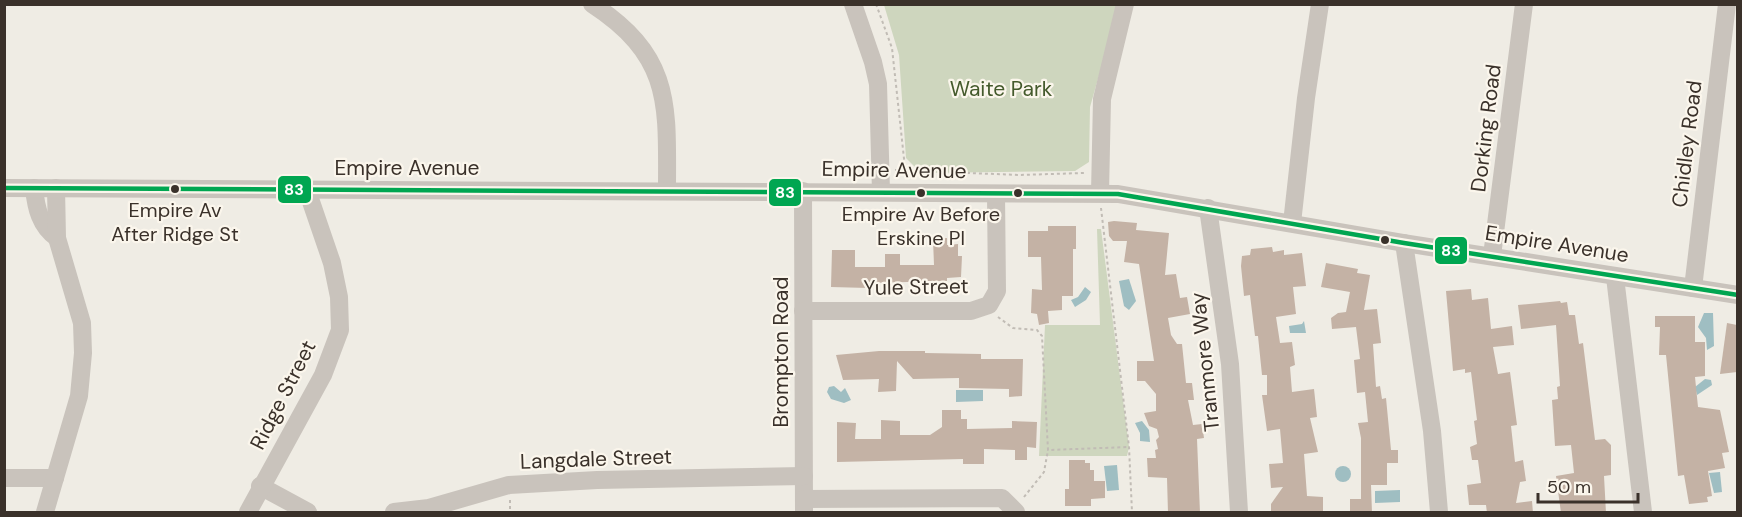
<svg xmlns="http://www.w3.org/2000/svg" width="1742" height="517" font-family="'DM Sans',sans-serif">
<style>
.green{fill:#ced6be}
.water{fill:#9fbec2}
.building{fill:#c4b2a5}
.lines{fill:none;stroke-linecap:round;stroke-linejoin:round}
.path{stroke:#c1bcb5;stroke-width:2;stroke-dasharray:3 3;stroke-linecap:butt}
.minor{stroke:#c9c3bc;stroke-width:18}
.bus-1-casing{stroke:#fbf6ec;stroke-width:9}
.bus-1{stroke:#00a651;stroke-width:4.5}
.bus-dot{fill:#3a312a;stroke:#fbf6ec;stroke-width:2}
.labels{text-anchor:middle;stroke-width:4.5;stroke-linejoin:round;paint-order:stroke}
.bus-label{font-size:20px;fill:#3a312a;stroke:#fbf6ec}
.park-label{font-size:21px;fill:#445a2c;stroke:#fbf6ec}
.street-label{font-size:21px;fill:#3a312a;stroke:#fbf6ec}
.line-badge{stroke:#fbf6ec;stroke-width:2}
.badge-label{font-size:16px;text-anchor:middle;font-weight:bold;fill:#fff}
</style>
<rect width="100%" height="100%" fill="#efece4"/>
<!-- green -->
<g class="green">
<path d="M 884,5 L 1119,5 L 1090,107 L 1089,162 L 1075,171 L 921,173 L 906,158 L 899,55 Z"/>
<path d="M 1097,229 L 1101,229 L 1129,447 L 1127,456 L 1039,456 L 1045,325 L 1100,325 Z"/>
</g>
<!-- water -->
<g class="water">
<path d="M 1129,279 L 1136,301 L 1129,310 L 1124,306 L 1119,281 Z"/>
<path d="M 1085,287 L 1091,292 L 1086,300 L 1075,307 L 1071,300 L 1078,297 Z"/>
<path d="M 1704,313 L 1713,313 L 1714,346 L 1707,350 L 1706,338 L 1698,327 Z"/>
<path d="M 1304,321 L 1306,333 L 1290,333 L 1289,326 L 1302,324 Z"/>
<path d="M 1705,379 L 1711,380 L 1712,385 L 1697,395 L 1695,387 Z"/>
<path d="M 834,386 L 841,392 L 845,388 L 851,400 L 844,403 L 831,399 L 827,392 L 829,387 Z"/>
<path d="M 956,390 L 983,390 L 983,401 L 956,402 Z"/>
<path d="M 1142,421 L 1149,430 L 1150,442 L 1140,441 L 1140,433 L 1135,423 Z"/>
<path d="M 1117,465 L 1119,490 L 1107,491 L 1104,466 Z"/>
<circle cx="1343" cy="474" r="8"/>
<path d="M 1720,472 L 1722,492 L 1714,493 L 1709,473 Z"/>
<path d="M 1400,490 L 1400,502 L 1375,503 L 1375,491 Z"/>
</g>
<!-- building -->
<g class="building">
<path d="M 1114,221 L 1137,223 L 1136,230 L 1169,233 L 1165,275 L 1176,274 L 1180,298 L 1187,297 L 1190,314 L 1168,318 L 1171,335 L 1177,344 L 1182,344 L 1186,383 L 1192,383 L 1194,400 L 1188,400 L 1193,425 L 1202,424 L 1204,438 L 1197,439 L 1200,513 L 1168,513 L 1167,478 L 1148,477 L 1147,458 L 1156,458 L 1155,450 L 1158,449 L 1156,440 L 1159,437 L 1157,429 L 1149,426 L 1144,413 L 1156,411 L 1156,394 L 1145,381 L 1137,381 L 1137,361 L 1154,361 L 1139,264 L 1124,262 L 1127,241 L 1113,241 L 1109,236 L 1108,222 Z"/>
<path d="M 1048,226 L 1076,226 L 1076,249 L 1073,249 L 1073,296 L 1062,296 L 1062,310 L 1048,311 L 1049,323 L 1039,325 L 1037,314 L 1031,313 L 1032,289 L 1042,290 L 1041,257 L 1028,257 L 1028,231 L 1048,231 Z"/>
<path d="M 947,238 L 947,245 L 958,244 L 958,256 L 962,256 L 961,277 L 947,278 L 947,281 L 868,283 L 868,288 L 831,287 L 832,250 L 855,250 L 855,267 L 885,267 L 885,254 L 900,254 L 900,265 L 934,265 L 933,239 Z"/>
<path d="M 1272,247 L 1273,252 L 1284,250 L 1284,255 L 1302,253 L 1306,286 L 1293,287 L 1296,314 L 1276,317 L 1280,343 L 1292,342 L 1295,365 L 1290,367 L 1292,392 L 1314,389 L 1317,417 L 1310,418 L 1318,452 L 1304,454 L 1307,496 L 1323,497 L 1323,513 L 1271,513 L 1271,504 L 1283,487 L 1271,488 L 1269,464 L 1283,463 L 1280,429 L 1267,431 L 1262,395 L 1267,395 L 1267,375 L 1262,375 L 1258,336 L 1255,336 L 1250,295 L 1244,296 L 1241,266 L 1242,256 L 1250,255 L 1251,249 Z"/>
<path d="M 1326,263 L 1358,269 L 1357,273 L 1370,275 L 1364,310 L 1377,309 L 1381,343 L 1373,344 L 1376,387 L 1380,386 L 1382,399 L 1386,398 L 1391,450 L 1398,450 L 1398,463 L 1387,463 L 1387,485 L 1371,485 L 1372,513 L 1350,513 L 1350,499 L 1361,499 L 1361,438 L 1358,423 L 1368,422 L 1365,392 L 1357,393 L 1354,360 L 1360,359 L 1356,327 L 1332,329 L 1331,318 L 1338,313 L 1346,312 L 1350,292 L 1321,287 Z"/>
<path d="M 1471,289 L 1472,300 L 1488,298 L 1491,329 L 1512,326 L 1514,345 L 1493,347 L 1498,374 L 1510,372 L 1517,425 L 1511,426 L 1515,462 L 1523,460 L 1526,481 L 1520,482 L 1516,503 L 1532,501 L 1533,513 L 1487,513 L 1486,505 L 1469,505 L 1467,485 L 1481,483 L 1478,460 L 1472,460 L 1470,447 L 1477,444 L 1474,421 L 1477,420 L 1471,372 L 1465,373 L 1465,369 L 1453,371 L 1446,291 Z"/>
<path d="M 1560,301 L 1561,303 L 1567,302 L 1569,315 L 1575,315 L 1579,344 L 1583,343 L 1595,440 L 1605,439 L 1611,445 L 1611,475 L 1604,476 L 1606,513 L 1561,513 L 1556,476 L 1574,473 L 1571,445 L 1555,446 L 1552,400 L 1558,399 L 1557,387 L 1560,386 L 1556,325 L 1521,329 L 1518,305 Z"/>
<path d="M 1655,316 L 1695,316 L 1695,342 L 1705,342 L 1705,376 L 1695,377 L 1698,407 L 1720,410 L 1729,452 L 1722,453 L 1725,468 L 1708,471 L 1712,496 L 1707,497 L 1708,502 L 1689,504 L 1684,475 L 1678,476 L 1666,355 L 1659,355 L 1660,327 L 1655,327 Z"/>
<path d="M 1727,323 L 1737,325 L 1737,372 L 1720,374 Z"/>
<path d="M 879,351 L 925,351 L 925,353 L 981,354 L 981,359 L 1023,359 L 1022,396 L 1009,397 L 1009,389 L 959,388 L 959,378 L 913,379 L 897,361 L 896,391 L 878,392 L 879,379 L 843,380 L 836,355 Z"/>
<path d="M 942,410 L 961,410 L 961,419 L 967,419 L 967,429 L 1012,428 L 1012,421 L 1037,422 L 1036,448 L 1027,447 L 1027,460 L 1015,460 L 1015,450 L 984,449 L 984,464 L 963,464 L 963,459 L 837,462 L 837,422 L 856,423 L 855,439 L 881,439 L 881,420 L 900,421 L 900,435 L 930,435 L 942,427 Z"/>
<path d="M 1069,460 L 1085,460 L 1085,463 L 1090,463 L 1090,470 L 1094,470 L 1094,481 L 1105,481 L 1105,498 L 1091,499 L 1091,506 L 1065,506 L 1065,489 L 1069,489 Z"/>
</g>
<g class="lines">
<!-- path -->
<g class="path">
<path d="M 876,4 L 892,48 L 906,177"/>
<path d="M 895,170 L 1019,175 L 1084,173"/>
<path d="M 1101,208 L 1129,447 L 1132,512"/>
<path d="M 998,317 L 1013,328 L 1037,330 L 1042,336 L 1048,450 L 1129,447"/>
<path d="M 1024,497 L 1044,472 L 1048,450"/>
<path d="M 510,500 L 510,512"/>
</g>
<!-- minor -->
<g class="minor">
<path d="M 592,4 C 673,57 667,105 667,191"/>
<path d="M 853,4 L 873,62 L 878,84 L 881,192"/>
<path d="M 4,188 L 1118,194 L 1404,243 L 1738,295"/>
<path d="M 34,188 C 36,208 40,226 57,238"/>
<path d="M 803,191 L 804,512"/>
<path d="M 1100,193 L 1102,99 L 1125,4"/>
<path d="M 1208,208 L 1230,364 L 1239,512"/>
<path d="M 1292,223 L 1306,98 L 1320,4"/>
<path d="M 1404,243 L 1432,431 L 1439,512"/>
<path d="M 1492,256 L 1524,4"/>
<path d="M 1615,277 L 1643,512"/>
<path d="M 1693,288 L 1727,4"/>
<path d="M 803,311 L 971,311 L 989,305 L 997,291 L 996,194"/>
<path d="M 4,478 L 55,478"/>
<path d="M 260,486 L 308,512"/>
<path d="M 804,499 L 1002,498 L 1016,512"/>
<path d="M 45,512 L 79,396 L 83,353 L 82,323 L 57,238 L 56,188"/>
<path d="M 248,512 L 323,375 L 340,330 L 339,297 L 332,263 L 307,190"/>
<path d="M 394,512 L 429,508 L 509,485 L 597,480 L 804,476"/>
</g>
<defs>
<path id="bus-1" d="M 4,188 L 1118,194 L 1404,243 L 1738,295"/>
</defs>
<!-- bus-1 casing -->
<use href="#bus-1" class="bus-1-casing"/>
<!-- bus-1 -->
<use href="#bus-1" class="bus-1"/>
</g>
<!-- markers -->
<g class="bus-dot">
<circle cx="175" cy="189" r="5"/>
<circle cx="921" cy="193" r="5"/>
<circle cx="1018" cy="193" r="5"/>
<circle cx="1385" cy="240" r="5"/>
</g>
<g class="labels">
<!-- bus labels -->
<g class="bus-label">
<text x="175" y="217">Empire Av<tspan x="175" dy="24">After Ridge St</tspan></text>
<text x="921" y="221">Empire Av Before<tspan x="921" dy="24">Erskine Pl</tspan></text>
</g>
<!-- park labels -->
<g class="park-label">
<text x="1001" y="96">Waite Park</text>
</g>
<!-- street labels -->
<g class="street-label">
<text transform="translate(1486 128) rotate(-83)" y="7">Dorking Road</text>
<text transform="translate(1687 144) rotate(-83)" y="7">Chidley Road</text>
<text x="407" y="175">Empire Avenue</text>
<text transform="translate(894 170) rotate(1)" y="7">Empire Avenue</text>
<text transform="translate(1557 244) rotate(9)" y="7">Empire Avenue</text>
<text transform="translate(916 287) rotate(-1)" y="7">Yule Street</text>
<text transform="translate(781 352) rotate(-90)" y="7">Brompton Road</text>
<text transform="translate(1205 362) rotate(-96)" y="7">Tranmore Way</text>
<text transform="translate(283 395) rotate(-63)" y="7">Ridge Street</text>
<text transform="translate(596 459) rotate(-2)" y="7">Langdale Street</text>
</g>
</g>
<g class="line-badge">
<rect x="277" y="175" width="35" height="29" rx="6" fill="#00a651"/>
<rect x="768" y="178" width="34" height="29" rx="6" fill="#00a651"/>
<rect x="1434" y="236" width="34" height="29" rx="6" fill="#00a651"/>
</g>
<g class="badge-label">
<text x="294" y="195">83</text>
<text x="785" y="198">83</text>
<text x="1451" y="256">83</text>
</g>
<!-- border -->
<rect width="1742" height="517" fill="none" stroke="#3a312a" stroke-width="12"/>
<!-- scale -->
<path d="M1538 493v9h100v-9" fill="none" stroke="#3a312a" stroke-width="3"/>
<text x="1547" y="493" font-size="18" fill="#3a312a" stroke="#fbf6ec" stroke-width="4.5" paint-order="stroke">50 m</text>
</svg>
